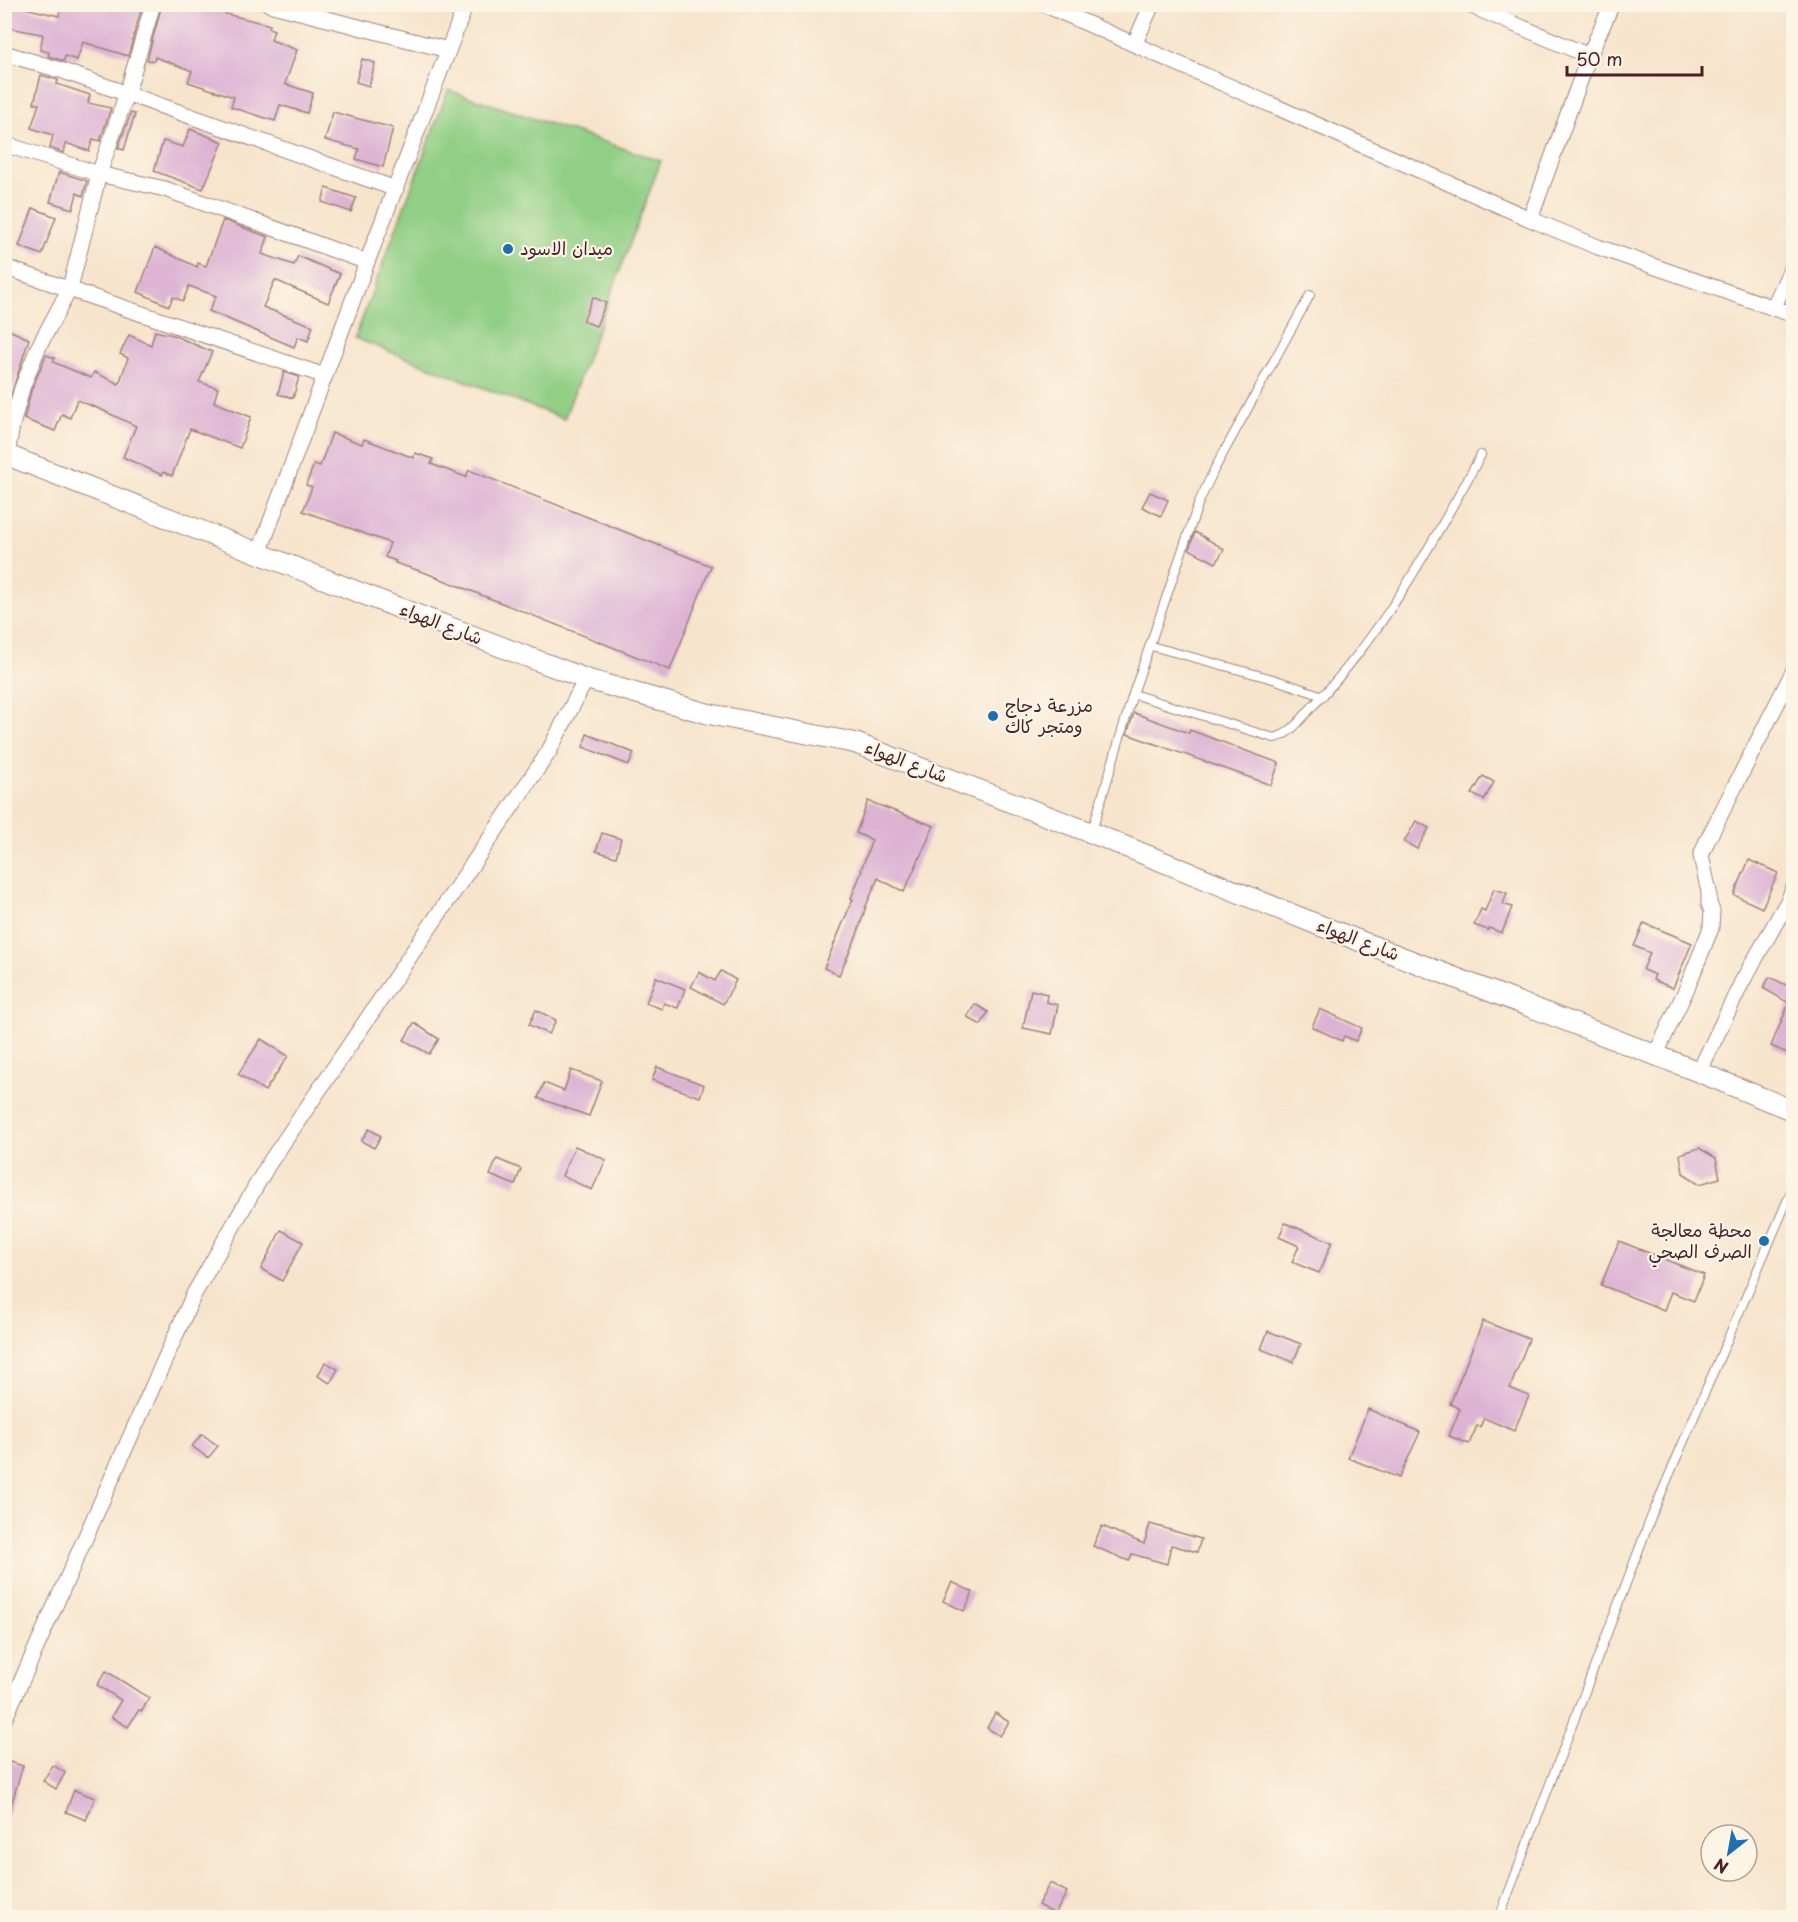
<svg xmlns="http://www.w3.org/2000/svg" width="1798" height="1922" font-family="'Playpen Sans','Playpen Sans Arabic',sans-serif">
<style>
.pitch{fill:#91cf85;stroke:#6e7758;stroke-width:1.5}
.building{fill:#ddb3d4}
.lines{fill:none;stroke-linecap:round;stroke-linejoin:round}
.service-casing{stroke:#a0827c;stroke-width:10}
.minor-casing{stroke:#a0827c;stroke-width:17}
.tertiary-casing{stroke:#a0827c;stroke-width:22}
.service{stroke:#fff;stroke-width:8}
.minor{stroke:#fff;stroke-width:15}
.tertiary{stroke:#fff;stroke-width:20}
.poi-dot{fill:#1f6fb2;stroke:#fcf5e5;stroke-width:2}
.labels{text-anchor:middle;stroke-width:4.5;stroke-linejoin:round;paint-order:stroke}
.poi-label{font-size:18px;fill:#4a1f2b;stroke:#fcf5e5;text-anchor:start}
.street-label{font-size:18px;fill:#4a1f2b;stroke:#fcf5e5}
</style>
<rect width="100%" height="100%" fill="#fcf5e5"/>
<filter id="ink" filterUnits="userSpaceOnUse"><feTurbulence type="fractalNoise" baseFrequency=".0167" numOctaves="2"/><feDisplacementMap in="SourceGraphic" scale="12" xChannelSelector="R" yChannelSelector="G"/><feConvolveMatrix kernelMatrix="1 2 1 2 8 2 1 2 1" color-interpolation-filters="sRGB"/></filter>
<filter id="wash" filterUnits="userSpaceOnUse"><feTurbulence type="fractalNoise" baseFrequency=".008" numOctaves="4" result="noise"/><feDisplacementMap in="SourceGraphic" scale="24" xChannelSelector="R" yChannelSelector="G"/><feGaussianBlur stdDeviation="1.35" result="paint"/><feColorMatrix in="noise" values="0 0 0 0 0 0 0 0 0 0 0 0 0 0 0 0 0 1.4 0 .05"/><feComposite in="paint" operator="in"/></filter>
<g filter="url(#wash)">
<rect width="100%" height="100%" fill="#f7e4cc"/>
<!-- pitch -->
<path class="pitch" d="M 448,90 L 661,161 L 564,419 L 355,338 Z"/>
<g id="blocks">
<!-- building -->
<g class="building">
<path d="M 4,4 L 24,4 L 24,8 L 59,16 L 61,4 L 127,4 L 141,10 L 128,56 L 83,42 L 77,60 L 65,56 L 64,61 L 48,56 L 49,52 L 40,50 L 43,35 L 41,34 L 4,27 Z"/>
<path d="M 162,4 L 224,4 L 222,13 L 270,25 L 269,28 L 274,30 L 271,40 L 297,50 L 285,84 L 313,93 L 307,113 L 280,105 L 275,121 L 231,107 L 234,97 L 188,82 L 192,71 L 155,57 L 154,61 L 147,60 Z"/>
<path d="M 362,59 L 375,63 L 369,86 L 356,82 Z"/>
<path d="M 41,75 L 58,80 L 57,84 L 90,95 L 88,103 L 111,108 L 100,141 L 93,139 L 89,151 L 66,143 L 64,153 L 50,148 L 53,135 L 31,128 L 39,104 L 34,103 Z"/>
<path d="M 333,112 L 393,128 L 383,167 L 356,159 L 359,149 L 325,140 Z"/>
<path d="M 131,113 L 135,114 L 124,150 L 118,148 Z"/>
<path d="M 190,129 L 223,142 L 203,189 L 154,171 L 163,141 L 183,147 Z"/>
<path d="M 59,172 L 87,181 L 83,196 L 77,193 L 73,209 L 50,202 Z"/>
<path d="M 326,188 L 356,198 L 351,212 L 322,202 Z"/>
<path d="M 33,208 L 56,217 L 42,255 L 19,246 Z"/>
<path d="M 223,220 L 268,237 L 262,254 L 294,265 L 298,256 L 340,274 L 328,303 L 275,280 L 263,307 L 313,326 L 308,341 L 298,337 L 294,347 L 209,311 L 216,296 L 189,286 L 183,301 L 173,297 L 169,306 L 138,292 L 155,247 L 197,267 L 198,263 L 206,266 Z"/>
<path d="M 593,297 L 606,303 L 596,326 L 583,321 Z"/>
<path d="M 4,328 L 29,339 L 6,411 L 4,410 Z"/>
<path d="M 155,331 L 173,335 L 212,352 L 199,382 L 218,388 L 214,402 L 251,417 L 240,448 L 190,429 L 172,476 L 163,472 L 162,475 L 123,457 L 136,426 L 102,410 L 77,400 L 70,418 L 62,414 L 55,431 L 24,419 L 31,391 L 46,355 L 55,358 L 53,362 L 91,378 L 94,372 L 119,384 L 128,358 L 120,354 L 129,335 L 151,345 Z"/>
<path d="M 284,372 L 299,377 L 293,398 L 278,394 Z"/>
<path d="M 332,433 L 362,444 L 364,439 L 414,458 L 415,453 L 433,459 L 431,464 L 466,477 L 469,470 L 711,566 L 670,670 L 426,573 L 395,563 L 396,561 L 385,557 L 390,543 L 303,511 L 312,487 L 306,485 L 314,464 L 320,466 Z"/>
<path d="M 1150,492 L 1168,500 L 1161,516 L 1142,507 Z"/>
<path d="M 1195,532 L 1224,549 L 1216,563 L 1189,549 Z"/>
<path d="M 1134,713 L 1189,733 L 1190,730 L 1279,763 L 1271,785 L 1127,734 Z"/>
<path d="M 587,734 L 634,753 L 629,765 L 583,747 Z"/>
<path d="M 1483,776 L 1494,782 L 1484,800 L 1472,794 Z"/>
<path d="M 868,801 L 934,826 L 904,892 L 878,878 L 866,906 L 857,935 L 839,975 L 824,968 L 853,899 L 851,898 L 862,871 L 861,870 L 872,840 L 856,833 Z"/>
<path d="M 1416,821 L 1429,828 L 1417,849 L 1404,842 Z"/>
<path d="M 602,833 L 621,839 L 616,857 L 596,851 Z"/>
<path d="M 1749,860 L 1778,873 L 1762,908 L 1734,895 Z"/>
<path d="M 1494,889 L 1507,893 L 1503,904 L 1512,907 L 1502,933 L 1489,928 L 1488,930 L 1474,925 L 1481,909 L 1485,911 Z"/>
<path d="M 1644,923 L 1692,943 L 1673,988 L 1653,980 L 1655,975 L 1643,970 L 1650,953 L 1634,946 Z"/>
<path d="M 721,971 L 736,980 L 723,1004 L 691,987 L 699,972 L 715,981 Z"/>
<path d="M 656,977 L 685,989 L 678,1008 L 664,1003 L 662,1009 L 646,1003 Z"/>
<path d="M 1770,977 L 1794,989 L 1794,1056 L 1771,1046 L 1789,1003 L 1763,988 Z"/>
<path d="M 1031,990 L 1047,994 L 1046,1002 L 1058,1005 L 1052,1034 L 1023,1028 Z"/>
<path d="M 975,1004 L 988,1012 L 981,1025 L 967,1017 Z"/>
<path d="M 1320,1009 L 1362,1028 L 1356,1041 L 1344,1036 L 1342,1041 L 1312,1027 Z"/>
<path d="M 536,1010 L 556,1020 L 549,1034 L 529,1025 Z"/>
<path d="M 414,1023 L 439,1039 L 429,1054 L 404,1040 Z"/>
<path d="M 261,1039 L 288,1056 L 265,1091 L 238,1074 Z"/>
<path d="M 657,1067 L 704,1085 L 700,1097 L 652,1080 Z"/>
<path d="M 571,1070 L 602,1081 L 589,1116 L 538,1098 L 544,1083 L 564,1091 Z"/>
<path d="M 369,1129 L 381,1136 L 374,1148 L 361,1141 Z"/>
<path d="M 575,1146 L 606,1160 L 592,1190 L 562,1176 Z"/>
<path d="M 1699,1148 L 1716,1158 L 1720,1178 L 1700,1184 L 1683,1173 L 1680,1154 Z"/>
<path d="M 497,1159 L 521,1169 L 515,1185 L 490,1175 Z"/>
<path d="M 1285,1223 L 1332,1242 L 1319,1273 L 1292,1262 L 1299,1246 L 1279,1237 Z"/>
<path d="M 281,1230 L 303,1242 L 282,1281 L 261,1269 Z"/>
<path d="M 1619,1241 L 1704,1275 L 1694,1301 L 1671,1292 L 1664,1310 L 1601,1285 Z"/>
<path d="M 1483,1321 L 1529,1339 L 1510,1388 L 1529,1396 L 1514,1431 L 1484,1418 L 1480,1427 L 1477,1426 L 1469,1444 L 1449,1436 L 1460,1409 L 1450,1404 Z"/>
<path d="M 1268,1331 L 1301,1344 L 1293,1362 L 1261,1349 Z"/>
<path d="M 325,1362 L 338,1369 L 330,1383 L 318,1376 Z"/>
<path d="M 1368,1409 L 1420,1432 L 1399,1478 L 1348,1458 Z"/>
<path d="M 202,1434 L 218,1446 L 208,1458 L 192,1446 Z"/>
<path d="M 1150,1524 L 1201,1539 L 1197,1552 L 1171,1545 L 1167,1564 L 1132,1554 L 1129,1561 L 1093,1546 L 1102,1526 L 1144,1544 Z"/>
<path d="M 952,1582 L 973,1592 L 964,1611 L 943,1601 Z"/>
<path d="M 106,1671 L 149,1698 L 142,1711 L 139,1710 L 128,1727 L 111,1717 L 121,1700 L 97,1685 Z"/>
<path d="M 995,1713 L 1009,1722 L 1000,1736 L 987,1728 Z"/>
<path d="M 10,1762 L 23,1766 L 8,1815 L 4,1815 L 4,1779 Z"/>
<path d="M 53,1765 L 65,1773 L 56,1789 L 43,1781 Z"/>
<path d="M 74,1790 L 95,1798 L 86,1820 L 66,1812 Z"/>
<path d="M 1050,1883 L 1067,1892 L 1055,1914 L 1038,1905 Z"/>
</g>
</g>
</g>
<g filter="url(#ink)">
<use href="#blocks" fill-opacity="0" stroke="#a0827c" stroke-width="1.5"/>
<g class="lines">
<defs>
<g id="service">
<path d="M 1151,646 L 1273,679 L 1323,696"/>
<path d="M 1133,694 L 1274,738 C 1290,735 1301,719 1312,707 C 1383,634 1432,544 1481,455"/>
<path d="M 1092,831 L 1133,694 L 1199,502 L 1214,470 L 1310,295"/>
<path d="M 1499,1918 L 1652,1515 L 1794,1185"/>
</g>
<g id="minor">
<path d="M 269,4 L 448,50"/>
<path d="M 1043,4 L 1530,219 L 1598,247 L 1794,315"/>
<path d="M 1467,4 L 1589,56"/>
<path d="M 1135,43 L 1152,4"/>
<path d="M 4,53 L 60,70 L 396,189"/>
<path d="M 4,144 L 99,174 L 165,189 L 367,262"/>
<path d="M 1530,219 L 1589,56 L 1612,4"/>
<path d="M 4,267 L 325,376"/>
<path d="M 1773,308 L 1794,263"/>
<path d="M 7,455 L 12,425 L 22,388 L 38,348 L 70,288 L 99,174 L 127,93 L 153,4"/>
<path d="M 259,553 L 367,262 L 466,4"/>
<path d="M 1655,1056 L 1687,988 L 1711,928 L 1712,911 L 1709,904 L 1709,892 L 1701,856 L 1707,841 L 1794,670"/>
<path d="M 1699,1072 L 1742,982 L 1788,901 L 1794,887"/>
<path d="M 4,1720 L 194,1294 L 268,1165 L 548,753 L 586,679"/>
</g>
<path id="tertiary" d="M 4,454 L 399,608 L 586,679 L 709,714 L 855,743 L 1092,833 L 1316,924 L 1699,1072 L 1794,1111"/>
</defs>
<!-- service casing -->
<use href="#service" class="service-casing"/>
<!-- minor casing -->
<use href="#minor" class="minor-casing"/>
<!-- tertiary casing -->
<use href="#tertiary" class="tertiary-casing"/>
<!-- service -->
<use href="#service" class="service"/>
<!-- minor -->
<use href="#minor" class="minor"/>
<!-- tertiary -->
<use href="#tertiary" class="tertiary"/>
</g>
</g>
<!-- markers -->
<g class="poi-dot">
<circle cx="508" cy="249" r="6"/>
<circle cx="993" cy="716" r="6"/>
<circle cx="1764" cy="1241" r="6"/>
</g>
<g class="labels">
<!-- poi labels -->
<g class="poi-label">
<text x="520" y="255">ميدان الاسود</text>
<text x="1005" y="712">مزرعة دجاج<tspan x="1005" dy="21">ومتجر كاك</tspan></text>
<text x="1752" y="1237" text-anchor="end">محطة معالجة<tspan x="1752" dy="21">الصرف الصحي</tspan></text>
</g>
<!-- street labels -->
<g class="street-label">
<text transform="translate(441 624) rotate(21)" y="6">شارع الهواء</text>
<text transform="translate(906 762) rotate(21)" y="6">شارع الهواء</text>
<text transform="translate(1358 940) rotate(21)" y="6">شارع الهواء</text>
</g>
</g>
<!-- margin -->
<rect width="1798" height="1922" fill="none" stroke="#fcf5e5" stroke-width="24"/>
<!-- north arrow -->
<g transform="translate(1729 1853) rotate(211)"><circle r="28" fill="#fcf5e5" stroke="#b59f9b" stroke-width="1.5"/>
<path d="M0-4.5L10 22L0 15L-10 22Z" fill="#1f6fb2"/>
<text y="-9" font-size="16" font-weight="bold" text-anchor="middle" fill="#4a1f2b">N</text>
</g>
<!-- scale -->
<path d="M1567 66v9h135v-9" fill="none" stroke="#4a1f2b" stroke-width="3"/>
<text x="1576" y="66" font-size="18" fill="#4a1f2b" stroke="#fcf5e5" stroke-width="4.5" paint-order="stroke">50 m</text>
</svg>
